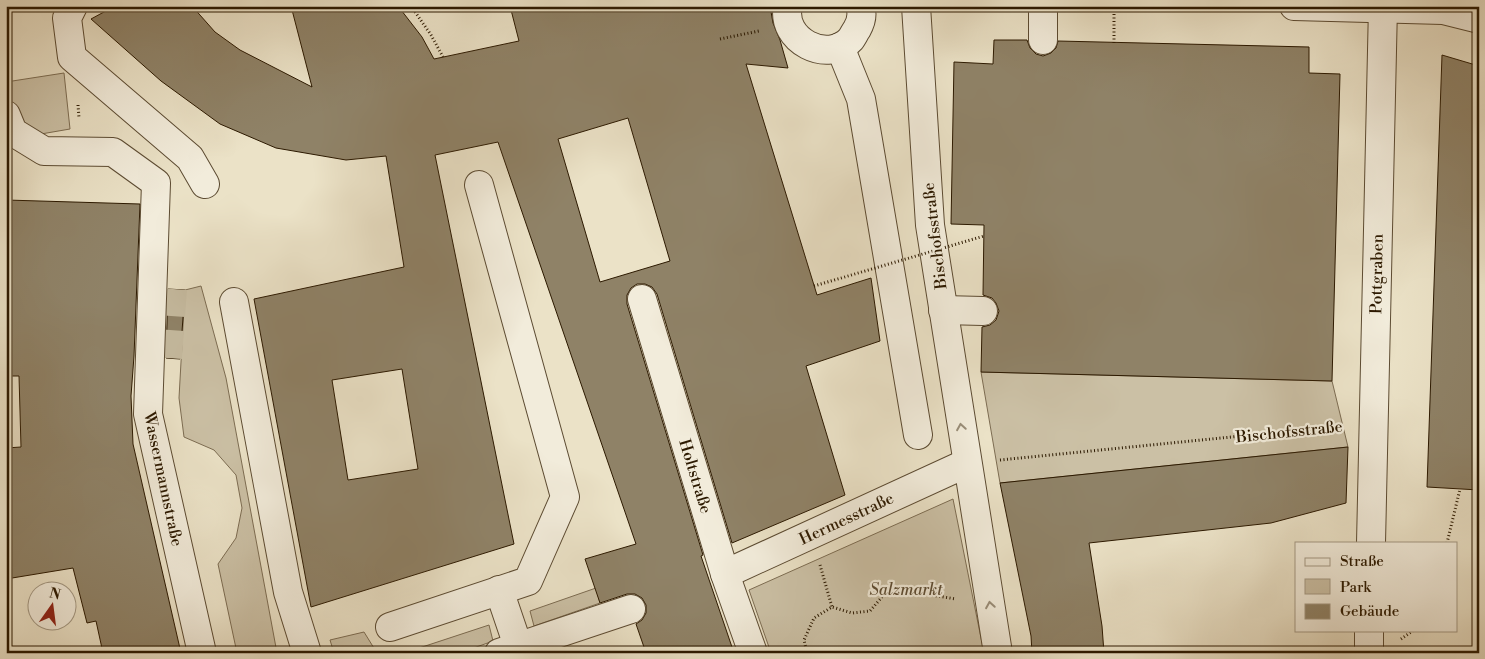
<svg xmlns="http://www.w3.org/2000/svg" width="1485" height="659" font-family="'Libre Bodoni',serif">
<style>
.green{fill:#cbc0a5;stroke:#7c6c52}
.building{fill:#8f8267;stroke:#2c1900;fill-rule:evenodd}
.lines{fill:none;stroke-linecap:round;stroke-linejoin:round}
.minor-tunnel{stroke:#c5ba9f;stroke-width:28;stroke-dasharray:28 14;stroke-linecap:butt}
.minor-casing{stroke:#5c4b32;stroke-width:30}
.path{stroke:#2c1900;stroke-width:3;stroke-dasharray:1 2.5;stroke-linecap:butt}
.minor{stroke:#f2ecdb;stroke-width:28}
.path-bridge{stroke:#2c1900;stroke-width:3;stroke-dasharray:1 2.5;stroke-linecap:butt}
.oneway{stroke:#998d78}
.labels{text-anchor:middle;stroke-width:4.5;stroke-linejoin:round;paint-order:stroke}
.street-label{font-size:16px;fill:#2c1900;stroke:#f2ecdb}
.park-label{font-size:16px;font-style:italic;fill:#5c4b32;stroke:#f2ecdb}
</style>
<rect width="100%" height="100%" fill="#ebe2c7"/>
<filter id="stains"><feTurbulence type="fractalNoise" baseFrequency=".004" numOctaves="4"/><feColorMatrix values="0 0 0 0 .2 0 0 0 0 .09 0 0 0 0 .02 0 0 0 .5 -.17"/></filter>
<radialGradient id="worn" r=".72"><stop offset=".6" stop-color="#630" stop-opacity="0"/><stop offset="1" stop-color="#630" stop-opacity=".3"/></radialGradient>
<!-- green -->
<g class="green">
<path d="M 64,73 L 70,129 L 41,134 L 21,123 L 6,89 L 6,82 Z"/>
<path d="M 201,286 L 226,378 L 277,653 L 237,653 L 218,564 L 236,538 L 242,508 L 236,475 L 214,450 L 184,437 L 179,398 L 185,290 Z"/>
<path d="M 981,372 L 1332,381 L 1348,447 L 1000,483 Z"/>
<path d="M 953,499 L 984,653 L 771,653 L 749,590 Z"/>
<path d="M 596,588 L 600,603 L 534,626 L 530,611 Z"/>
<path d="M 489,625 L 493,641 L 460,653 L 404,653 Z"/>
<path d="M 364,632 L 377,653 L 334,653 L 330,640 Z"/>
</g>
<!-- building -->
<g class="building">
<path d="M 115,6 L 192,6 L 215,32 L 240,50 L 312,87 L 291,6 L 398,6 L 422,37 L 434,59 L 519,41 L 510,6 L 770,6 L 773,23 L 780,40 L 788,68 L 746,64 L 817,295 L 871,278 L 880,341 L 806,366 L 845,495 L 732,543 L 657,294 L 652,287 L 645,284 L 637,284 L 631,288 L 627,295 L 627,304 L 703,555 L 701,556 L 734,653 L 646,653 L 636,624 L 642,620 L 646,613 L 646,605 L 642,598 L 635,594 L 627,594 L 600,603 L 585,559 L 636,544 L 498,142 L 435,155 L 514,544 L 311,607 L 254,299 L 404,267 L 386,156 L 346,160 L 276,148 L 220,124 L 161,81 L 91,19 ZM 628,118 L 670,261 L 600,282 L 558,139 ZM 402,369 L 418,469 L 348,480 L 332,380 Z"/>
<path d="M 994,40 L 1027,40 L 1030,48 L 1036,54 L 1043,56 L 1051,53 L 1056,48 L 1058,41 L 1309,47 L 1309,73 L 1340,74 L 1332,381 L 981,372 L 982,327 L 990,325 L 996,320 L 999,311 L 996,303 L 992,298 L 983,295 L 984,225 L 951,224 L 954,62 L 993,64 Z"/>
<path d="M 1442,55 L 1479,66 L 1479,490 L 1427,487 Z"/>
<path d="M 6,200 L 140,204 L 134,356 L 131,396 L 133,444 L 181,653 L 103,653 L 96,621 L 87,623 L 73,568 L 6,579 L 6,448 L 21,447 L 19,376 L 6,376 Z"/>
<path d="M 168,289 L 185,290 L 180,359 L 166,358 Z"/>
<path d="M 1348,447 L 1346,503 L 1271,523 L 1089,543 L 1102,626 L 1104,653 L 1032,653 L 1031,636 L 1000,483 Z"/>
</g>
<g class="lines">
<!-- minor-tunnel -->
<path class="minor-tunnel" d="M 168,358 L 173,289"/>
<defs>
<g id="minor">
<path d="M 73,6 L 67,18 L 72,57 L 190,158 L 205,184"/>
<path d="M 788,6 C 780,40 828,65 851,39 C 853,36 855,32 857,29 C 861,22 863,14 860,6"/>
<path d="M 916,6 L 930,225 L 998,653"/>
<path d="M 1043,6 L 1043,40"/>
<path d="M 1294,6 L 1443,10 L 1479,19"/>
<path d="M 840,47 L 861,99 L 918,435"/>
<path d="M 6,115 L 13,132 L 44,151 L 113,152 L 156,183 L 148,414 L 202,653"/>
<path d="M 642,299 L 725,574 L 753,653"/>
<path d="M 234,302 L 288,592 L 307,653"/>
<path d="M 943,310 L 983,311"/>
<path d="M 1371,543 L 1383,6"/>
<path d="M 725,574 L 967,463"/>
<path d="M 499,590 L 518,646"/>
<path d="M 390,627 L 528,581 L 565,497 L 479,185"/>
<path d="M 499,653 L 631,609"/>
<path d="M 1369,653 L 1369,630"/>
</g>
</defs>
<!-- minor casing -->
<use href="#minor" class="minor-casing"/>
<!-- path -->
<g class="path">
<path d="M 411,6 L 431,35 L 443,57"/>
<path d="M 720,39 L 759,31"/>
<path d="M 1114,43 L 1114,6"/>
<path d="M 78,105 L 79,118"/>
<path d="M 1000,460 L 1342,426"/>
<path d="M 1447,543 L 1460,489"/>
<path d="M 820,565 L 832,607"/>
<path d="M 1401,639 L 1414,630"/>
<path d="M 807,653 L 804,640 L 814,618 L 832,607 L 852,613 L 870,611 L 882,597 L 900,590 L 956,599"/>
</g>
<!-- minor -->
<use href="#minor" class="minor"/>
<!-- path-bridge -->
<path class="path-bridge" d="M 814,286 L 984,236"/>
</g>
<!-- one-way arrows -->
<defs><path id="oneway-chevron" d="M-2-3.5L2.5 0L-2 3.5" fill="none" stroke-width="1.6" stroke-linecap="round" stroke-linejoin="round" transform="scale(1.25)"/></defs>
<g class="oneway">
<use href="#oneway-chevron" transform="translate(961 427) rotate(-99)"/>
<use href="#oneway-chevron" transform="translate(990 605) rotate(-99)"/>
</g>
<g class="labels">
<!-- street labels -->
<g class="street-label">
<text transform="translate(934 236) rotate(-97)" y="6">Bischofsstraße</text>
<text transform="translate(1376 274) rotate(-89)" y="6">Pottgraben</text>
<text transform="translate(1289 431) rotate(-6)" y="6">Bischofsstraße</text>
<text transform="translate(696 476) rotate(73)" y="6">Holtstraße</text>
<text transform="translate(164 479) rotate(78)" y="6">Wassermannstraße</text>
<text transform="translate(846 518) rotate(-25)" y="6">Hermesstraße</text>
</g>
<!-- park labels -->
<g class="park-label">
<text x="906" y="595">Salzmarkt</text>
</g>
</g>
<!-- margin -->
<rect width="1485" height="659" fill="none" stroke="#ebe2c7" stroke-width="25"/>
<rect x="8" y="8" width="1470" height="644" fill="none" stroke="#2c1900" stroke-width="2.5"/>
<rect x="12" y="12" width="1460" height="634" fill="none" stroke="#2c1900"/>
<!-- legend -->
<rect x="1295" y="542" width="162" height="90" fill="#f2ecdb" stroke="#a39883"/>
<rect x="1305" y="558" width="25" height="8" fill="#f2ecdb" stroke="#a39883"/>
<text x="1340" y="566" font-size="15" fill="#2c1900">Straße</text>
<rect x="1305" y="579" width="25" height="15" fill="#cbc0a5" stroke="#a39883"/>
<text x="1340" y="592" font-size="15" fill="#2c1900">Park</text>
<rect x="1305" y="604" width="25" height="15" fill="#8f8267" stroke="#a39883"/>
<text x="1340" y="616" font-size="15" fill="#2c1900">Gebäude</text>
<!-- north arrow -->
<g transform="translate(52 606) rotate(14)"><circle r="24" fill="#f2ecdb" stroke="#a39883"/>
<path d="M0-4L9 19L0 12L-9 19Z" fill="#8f2418"/>
<text y="-8" font-size="14" font-weight="bold" text-anchor="middle" fill="#2c1900">N</text>
</g>
<rect width="100%" height="100%" filter="url(#stains)"/>
<rect width="100%" height="100%" fill="url(#worn)"/>
</svg>
